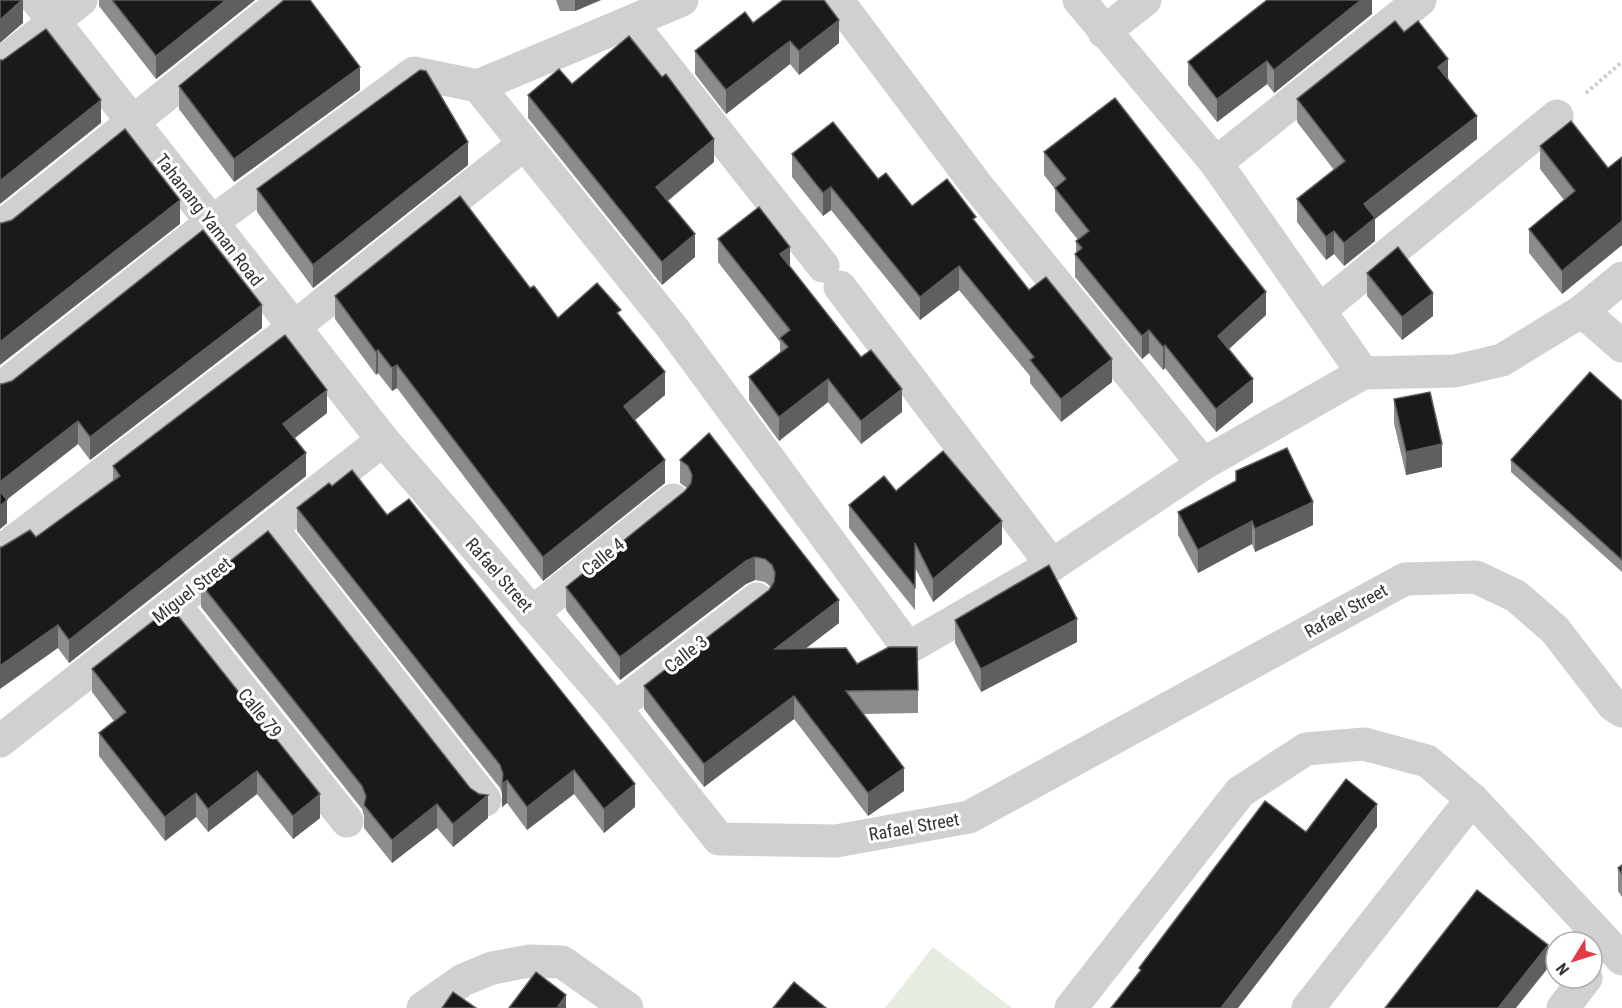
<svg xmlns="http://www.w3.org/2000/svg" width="1622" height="1008" font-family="'Roboto Condensed',sans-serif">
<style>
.garden{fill:#e6ecdf}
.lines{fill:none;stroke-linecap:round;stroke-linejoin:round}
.path{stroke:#cdcdcd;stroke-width:4;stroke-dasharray:3 3;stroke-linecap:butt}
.minor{stroke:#d0d0d0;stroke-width:33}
.wall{fill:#8c8c8c}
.shaded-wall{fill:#5f5f5f}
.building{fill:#1a1a1a;stroke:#5f5f5f;stroke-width:1.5}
.labels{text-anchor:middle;stroke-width:6;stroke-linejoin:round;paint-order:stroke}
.street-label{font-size:18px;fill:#333;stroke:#fff}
</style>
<rect width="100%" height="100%" fill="#fff"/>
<!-- garden -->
<path class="garden" d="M 933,947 L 1012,1008 L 885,1008 Z"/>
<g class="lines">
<!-- path -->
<path class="path" d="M 1586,93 L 1622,62"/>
<!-- minor -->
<g class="minor">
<path d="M 37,0 L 383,440 L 615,708 L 719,839 L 836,841 L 969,817 L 1405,579 L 1476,577 L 1516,596 L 1555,630 L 1613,705 L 1622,711"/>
<path d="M 682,0 L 478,86 L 671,326 L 908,648 L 1052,565 L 1203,464 L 1363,373 L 1455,371 L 1502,360 L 1582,311 L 1622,278"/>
<path d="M 837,0 L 978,187 L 1203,464"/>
<path d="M 1079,0 L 1216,163 L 1363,373"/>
<path d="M 631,23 L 823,266"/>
<path d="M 1104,32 L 1145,0"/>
<path d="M 0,65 L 81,0"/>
<path d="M 1216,163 L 1420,0"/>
<path d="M 0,228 L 285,0"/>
<path d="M 840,287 L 1052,565"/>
<path d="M 1320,310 L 1557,116"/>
<path d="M 1582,311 L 1622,346"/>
<path d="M 0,389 L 212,222 L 414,73 L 478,86"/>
<path d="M 271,528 L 485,800"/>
<path d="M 0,552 L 293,328 L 524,144"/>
<path d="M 174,604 L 347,821"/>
<path d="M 532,613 L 673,500"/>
<path d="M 615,708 L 757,599"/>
<path d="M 0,741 L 383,440"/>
<path d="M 423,1008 L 463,980 L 492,968 L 530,961 L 562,962 L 627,1008"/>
<path d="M 1071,1008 L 1240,792 L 1306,749 L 1364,744 L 1427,761 L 1472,799 L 1622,959"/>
<path d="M 1308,1008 L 1472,799"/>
<path d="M 1563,1008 L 1586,978"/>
</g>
</g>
<!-- wall -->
<g class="wall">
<path d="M 99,0 L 255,0 L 156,79 L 99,6 Z"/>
<path d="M 556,0 L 601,0 L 575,11 L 560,11 Z"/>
<path d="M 1372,0 L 1372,14 L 1274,93 L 1267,84 L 1217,122 L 1188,85 L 1188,62 Z"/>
<path d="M 753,23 L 839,43 L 799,75 L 790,64 L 726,114 L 695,74 L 695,51 Z"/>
<path d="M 1404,32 L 1448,78 L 1477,139 L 1375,219 L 1375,241 L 1344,266 L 1334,254 L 1326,260 L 1297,222 L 1297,199 L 1334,170 L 1297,122 L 1297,99 Z"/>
<path d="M 572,84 L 714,162 L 668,201 L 695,257 L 662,285 L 528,118 L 528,95 Z"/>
<path d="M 179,86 L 360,90 L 234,182 L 179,109 Z"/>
<path d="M 1540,146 L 1608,168 L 1622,157 L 1622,245 L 1562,294 L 1529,253 L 1529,229 L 1564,200 L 1540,169 Z"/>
<path d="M 1044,152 L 1266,315 L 1229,349 L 1253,402 L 1216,432 L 1165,368 L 1163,370 L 1149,353 L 1142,359 L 1075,277 L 1075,254 L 1076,253 L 1076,241 L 1078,240 L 1055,211 L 1055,189 L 1044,175 Z"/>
<path d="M 792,154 L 878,179 L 912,206 L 976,223 L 1029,290 L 1112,382 L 1061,422 L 1030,383 L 1030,376 L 959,290 L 920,320 L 831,210 L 823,216 L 792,177 Z"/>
<path d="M 468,165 L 313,288 L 257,212 L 257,189 Z"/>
<path d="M 718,239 L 790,266 L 902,412 L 861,444 L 828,402 L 779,441 L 749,400 L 749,377 L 780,352 L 780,342 L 718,262 Z"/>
<path d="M 1367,273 L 1433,316 L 1402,340 L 1367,296 Z"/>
<path d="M 530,288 L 558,318 L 621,318 L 665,395 L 635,420 L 665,483 L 543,581 L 397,388 L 392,391 L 378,373 L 376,375 L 335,319 L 335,296 Z"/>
<path d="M 262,328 L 90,460 L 78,444 L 6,500 L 7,523 L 0,529 L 0,384 Z"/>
<path d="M 1394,399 L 1442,467 L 1406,475 L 1394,423 Z"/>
<path d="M 1622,401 L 1622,572 L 1511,472 L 1511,460 Z"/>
<path d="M 327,413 L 295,438 L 306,476 L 69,663 L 58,648 L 2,547 L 36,537 L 113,481 L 113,466 Z"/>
<path d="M 709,433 L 839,623 L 805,649 L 857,664 L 918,690 L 918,713 L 863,714 L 904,791 L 868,816 L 794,719 L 704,787 L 644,709 L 644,686 L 769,590 L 771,587 L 765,582 L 755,580 L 746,584 L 620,680 L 566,610 L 566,587 L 685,491 L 687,488 L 680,483 L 680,460 Z"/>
<path d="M 332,486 L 387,515 L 635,807 L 604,833 L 574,794 L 527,830 L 507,803 L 502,807 L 502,794 L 500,788 L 297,531 L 297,508 Z"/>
<path d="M 896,491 L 1002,544 L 933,602 L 915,568 L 915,610 L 849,528 L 849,505 Z"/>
<path d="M 1178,512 L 1313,525 L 1255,552 L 1252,544 L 1198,573 L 1178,535 Z"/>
<path d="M 201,584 L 488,818 L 453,847 L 437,828 L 392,863 L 364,828 L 364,816 L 362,809 L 201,607 Z"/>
<path d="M 171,607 L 320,818 L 293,839 L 257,794 L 208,832 L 196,817 L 165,841 L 99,756 L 99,733 L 114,721 L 92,692 L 92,669 Z"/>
<path d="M 955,620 L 1077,642 L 981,692 L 955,643 Z"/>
<path d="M 1622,865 L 1622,897 L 1618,891 L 1618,868 Z"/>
</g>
<!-- shaded-wall -->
<g class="shaded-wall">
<path d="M 23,0 L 23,23 L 0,43 L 0,20 Z"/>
<path d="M 226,0 L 255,0 L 156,79 L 156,56 Z"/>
<path d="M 575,0 L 601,0 L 575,11 Z"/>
<path d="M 1361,0 L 1372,0 L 1372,14 L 1274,93 L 1274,70 Z"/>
<path d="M 839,20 L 839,43 L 799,75 L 799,51 Z"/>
<path d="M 790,41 L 790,64 L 726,114 L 726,90 Z"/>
<path d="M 1448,59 L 1448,82 L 1438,67 Z"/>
<path d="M 1267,61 L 1267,84 L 1217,122 L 1217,99 Z"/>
<path d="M 360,67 L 360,90 L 234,182 L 234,159 Z"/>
<path d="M 101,100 L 101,123 L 0,204 L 0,181 Z"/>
<path d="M 1477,116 L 1477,139 L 1375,219 L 1375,241 L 1344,266 L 1344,243 L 1364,204 Z"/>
<path d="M 714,139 L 714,162 L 656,210 L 656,187 Z"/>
<path d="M 468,142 L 468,165 L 313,288 L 313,265 Z"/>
<path d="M 831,187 L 831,210 L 823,216 L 823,193 Z"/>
<path d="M 180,200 L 180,224 L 0,365 L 0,342 Z"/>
<path d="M 1622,221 L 1622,245 L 1562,294 L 1562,271 Z"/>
<path d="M 1334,231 L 1334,254 L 1326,260 L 1326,237 Z"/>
<path d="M 695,234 L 695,257 L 662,285 L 662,262 Z"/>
<path d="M 790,247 L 790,270 L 780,254 Z"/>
<path d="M 959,266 L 959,290 L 920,320 L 920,297 Z"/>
<path d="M 1266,292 L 1266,315 L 1218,359 L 1218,336 Z"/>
<path d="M 1433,293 L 1433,316 L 1402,340 L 1402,317 Z"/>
<path d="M 262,305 L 262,328 L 90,460 L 90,437 Z"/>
<path d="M 1149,330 L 1149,353 L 1142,359 L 1142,336 Z"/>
<path d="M 1165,345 L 1165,368 L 1163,370 L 1163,347 Z"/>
<path d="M 378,350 L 378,373 L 376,375 L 376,352 Z"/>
<path d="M 1112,359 L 1112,382 L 1061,422 L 1061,399 Z"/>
<path d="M 397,365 L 397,388 L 392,391 L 392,368 Z"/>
<path d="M 665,372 L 665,395 L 624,429 L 624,406 Z"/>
<path d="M 828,379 L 828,402 L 779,441 L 779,417 Z"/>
<path d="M 1253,379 L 1253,402 L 1216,432 L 1216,409 Z"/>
<path d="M 902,389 L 902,412 L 861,444 L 861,421 Z"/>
<path d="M 327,390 L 327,413 L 283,447 L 283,424 Z"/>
<path d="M 78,421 L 78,444 L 0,505 L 0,482 Z"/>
<path d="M 1442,444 L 1442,467 L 1406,475 L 1406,452 Z"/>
<path d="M 306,453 L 306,476 L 69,663 L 69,640 Z"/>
<path d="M 665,460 L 665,483 L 543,581 L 543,557 Z"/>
<path d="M 7,500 L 7,523 L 0,529 L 0,506 Z"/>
<path d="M 1313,502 L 1313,525 L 1255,552 L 1255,529 Z"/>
<path d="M 1002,521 L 1002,544 L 933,602 L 933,579 Z"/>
<path d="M 1252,521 L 1252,544 L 1198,573 L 1198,550 Z"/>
<path d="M 755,557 L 755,580 L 746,584 L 620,680 L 620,657 L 746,561 Z"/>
<path d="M 839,600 L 839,623 L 775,672 L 775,649 Z"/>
<path d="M 1077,619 L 1077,642 L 981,692 L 981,669 Z"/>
<path d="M 58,625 L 58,648 L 0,689 L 0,666 Z"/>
<path d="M 794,696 L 794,719 L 704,787 L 704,764 Z"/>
<path d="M 904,768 L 904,791 L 868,816 L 868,793 Z"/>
<path d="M 574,770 L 574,794 L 527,830 L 527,807 Z"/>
<path d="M 257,771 L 257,794 L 208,832 L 208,809 Z"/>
<path d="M 507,780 L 507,803 L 502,807 L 502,784 Z"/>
<path d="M 635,784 L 635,807 L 604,833 L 604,809 Z"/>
<path d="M 196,793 L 196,817 L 165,841 L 165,817 Z"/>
<path d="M 320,794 L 320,818 L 293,839 L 293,816 Z"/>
<path d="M 488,795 L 488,818 L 453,847 L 453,824 Z"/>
<path d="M 437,804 L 437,828 L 392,863 L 392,840 Z"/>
<path d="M 1377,804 L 1377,827 L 1238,1008 L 1221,1008 Z"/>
<path d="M 1548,945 L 1548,968 L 1516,1008 L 1498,1008 Z"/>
<path d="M 566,995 L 566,1008 L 557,1008 Z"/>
</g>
<!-- building -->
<g class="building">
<path d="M 0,0 L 22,0 L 0,20 Z"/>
<path d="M 112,0 L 226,0 L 156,56 Z"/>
<path d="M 284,0 L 310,0 L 360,67 L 234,159 L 179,86 Z"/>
<path d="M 783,0 L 824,0 L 839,20 L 799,51 L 790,41 L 726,90 L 695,51 L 745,12 L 753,23 Z"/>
<path d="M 1267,0 L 1361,0 L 1274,70 L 1267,61 L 1217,99 L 1188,62 Z"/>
<path d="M 1395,21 L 1404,32 L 1418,21 L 1448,59 L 1438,67 L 1477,116 L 1364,204 L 1375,218 L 1344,243 L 1334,231 L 1326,237 L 1297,199 L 1345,161 L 1297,99 Z"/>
<path d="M 46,29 L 101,100 L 0,181 L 0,60 L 3,60 Z"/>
<path d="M 629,36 L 662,77 L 666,74 L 714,139 L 656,187 L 695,234 L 662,262 L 528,95 L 559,69 L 572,84 Z"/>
<path d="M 420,70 L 426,71 L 468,142 L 313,265 L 257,189 Z"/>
<path d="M 1115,98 L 1266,292 L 1218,336 L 1253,379 L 1216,409 L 1165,345 L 1163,347 L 1149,330 L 1142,336 L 1075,254 L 1082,248 L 1076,241 L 1089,231 L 1055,188 L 1066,179 L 1044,152 Z"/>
<path d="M 1571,121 L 1608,168 L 1622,157 L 1622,221 L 1562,271 L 1529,229 L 1575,191 L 1540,146 Z"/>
<path d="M 833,122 L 878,179 L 886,173 L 912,206 L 947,179 L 976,217 L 973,219 L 1029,290 L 1046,277 L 1112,359 L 1061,399 L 1030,360 L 1034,357 L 959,266 L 920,297 L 831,187 L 823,193 L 792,154 Z"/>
<path d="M 125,129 L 180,200 L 0,342 L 0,223 L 2,223 L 12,220 Z"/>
<path d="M 460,196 L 530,288 L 534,286 L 558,318 L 597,283 L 621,310 L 617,313 L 665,372 L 624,406 L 665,460 L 543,557 L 397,365 L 392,368 L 378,350 L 376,352 L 335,296 Z"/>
<path d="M 759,207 L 790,247 L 780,254 L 861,357 L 871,350 L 902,389 L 861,421 L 828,379 L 779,417 L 749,377 L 788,347 L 780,338 L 790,330 L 718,239 Z"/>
<path d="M 203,230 L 262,305 L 90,437 L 78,421 L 0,482 L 0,384 L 2,384 L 12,381 Z"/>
<path d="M 1398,247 L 1433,293 L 1402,317 L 1367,273 Z"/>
<path d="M 285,335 L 327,390 L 283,424 L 306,453 L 69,640 L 58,625 L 0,666 L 0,547 L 2,547 L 30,530 L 36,537 L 120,476 L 113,466 Z"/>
<path d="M 1590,372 L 1622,401 L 1622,560 L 1511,460 Z"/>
<path d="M 1430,392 L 1442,444 L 1406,452 L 1394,399 Z"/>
<path d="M 709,433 L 839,600 L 775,649 L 846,648 L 857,664 L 889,647 L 917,647 L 918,690 L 846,691 L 904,768 L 868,793 L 794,696 L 704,764 L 644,686 L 769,590 L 774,582 L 775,573 L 772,565 L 765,559 L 755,557 L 746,561 L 620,657 L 566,587 L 685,491 L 691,483 L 692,475 L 688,466 L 680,460 Z"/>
<path d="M 1287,448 L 1313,502 L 1255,529 L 1252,521 L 1198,550 L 1178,512 L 1236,481 L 1236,471 Z"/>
<path d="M 943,451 L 1002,521 L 933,579 L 915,543 L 915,587 L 849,505 L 884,476 L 896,491 Z"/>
<path d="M 352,470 L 387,515 L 409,499 L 635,784 L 604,809 L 574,770 L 527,807 L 507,780 L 502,784 L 503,774 L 500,765 L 297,508 L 329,483 L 332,486 Z"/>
<path d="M 0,491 L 7,500 L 0,506 Z"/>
<path d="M 268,531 L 470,788 L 479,794 L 488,795 L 453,824 L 437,804 L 392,840 L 364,805 L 366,796 L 362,786 L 201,584 Z"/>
<path d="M 1049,565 L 1077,619 L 981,669 L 955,620 Z"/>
<path d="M 171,607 L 320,794 L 293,816 L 257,771 L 208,809 L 196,793 L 165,817 L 99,733 L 126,712 L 92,669 Z"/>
<path d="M 1346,779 L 1377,804 L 1221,1008 L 1111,1008 L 1141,970 L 1139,968 L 1265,801 L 1306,832 Z"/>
<path d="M 1622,865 L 1622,874 L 1618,868 Z"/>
<path d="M 1477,890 L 1548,945 L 1498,1008 L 1385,1008 Z"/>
<path d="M 536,972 L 566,995 L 557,1008 L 509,1008 Z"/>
<path d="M 794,982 L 826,1008 L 773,1008 Z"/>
<path d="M 453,992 L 476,1008 L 442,1008 Z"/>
</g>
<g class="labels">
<!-- street labels -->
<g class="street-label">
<text transform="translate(209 220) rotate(52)" y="6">Tahanang Yaman Road</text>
<text transform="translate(603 557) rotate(-39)" y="6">Calle 4</text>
<text transform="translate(499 575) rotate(49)" y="6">Rafael Street</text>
<text transform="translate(192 590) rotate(-38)" y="6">Miguel Street</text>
<text transform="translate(1346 611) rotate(-29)" y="6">Rafael Street</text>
<text transform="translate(686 654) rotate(-38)" y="6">Calle 3</text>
<text transform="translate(260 713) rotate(51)" y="6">Calle 79</text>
<text transform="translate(914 827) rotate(-10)" y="6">Rafael Street</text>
</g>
</g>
<!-- north arrow -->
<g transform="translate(1574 960) rotate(232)"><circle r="28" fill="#ffffff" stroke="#adadad" stroke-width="1.5"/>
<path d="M0-4.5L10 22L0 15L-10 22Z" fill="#e63946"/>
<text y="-9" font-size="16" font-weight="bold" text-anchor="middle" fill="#333333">N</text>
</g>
</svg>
